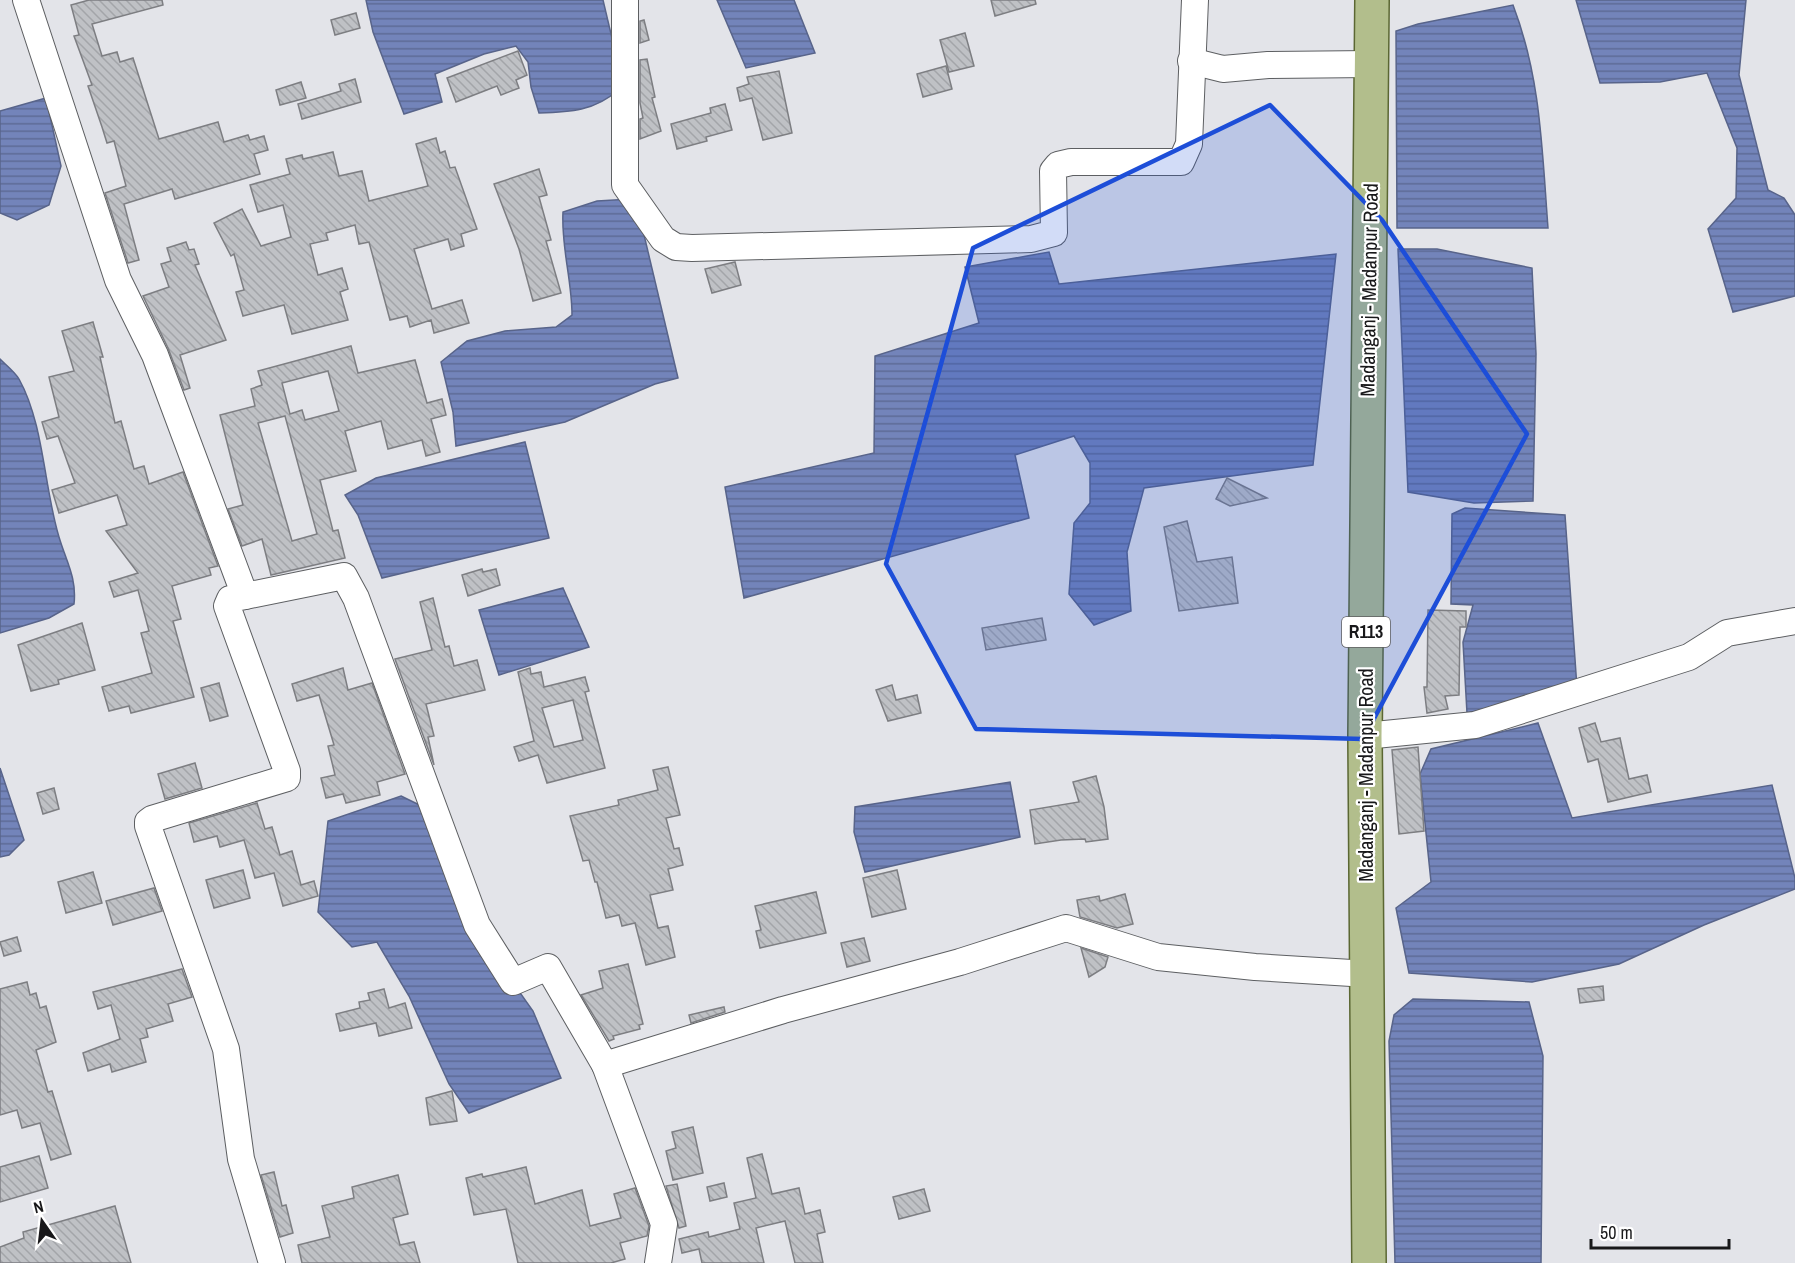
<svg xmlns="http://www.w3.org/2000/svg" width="1795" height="1263" font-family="'Archivo Narrow',sans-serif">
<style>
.water{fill:url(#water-rules);stroke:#58648a;stroke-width:1.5}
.building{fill:url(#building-back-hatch);stroke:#7d7e82;stroke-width:1.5;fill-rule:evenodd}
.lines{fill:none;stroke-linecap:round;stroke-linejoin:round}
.minor-casing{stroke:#5d5f62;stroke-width:28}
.major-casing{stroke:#5b6733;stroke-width:36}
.minor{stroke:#fff;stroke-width:26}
.major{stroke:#b2be8c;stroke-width:33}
.marked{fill:#1d4ed8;fill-opacity:0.2;stroke:#1d4ed8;stroke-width:4.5;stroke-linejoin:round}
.labels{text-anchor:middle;stroke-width:4.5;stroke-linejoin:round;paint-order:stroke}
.shield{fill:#fff;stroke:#5d5d5f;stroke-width:1.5}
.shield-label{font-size:18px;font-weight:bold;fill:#18181a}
.street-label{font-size:20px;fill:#18181a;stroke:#fff}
</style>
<defs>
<pattern id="water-rules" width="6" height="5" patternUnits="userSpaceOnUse" patternTransform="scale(1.5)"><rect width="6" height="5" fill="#7384ba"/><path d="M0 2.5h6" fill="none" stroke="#5d6b96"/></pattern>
<pattern id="building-back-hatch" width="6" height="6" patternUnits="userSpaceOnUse" patternTransform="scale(1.5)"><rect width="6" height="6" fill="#bfc1c5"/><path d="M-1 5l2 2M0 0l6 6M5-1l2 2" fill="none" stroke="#a3a5a9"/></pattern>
</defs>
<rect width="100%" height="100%" fill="#e3e4e9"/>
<!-- water -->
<g class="water">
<path d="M 366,0 L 603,0 L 616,55 L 618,90 C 595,111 570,112 539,113 L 531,87 L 528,62 L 516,46 L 484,54 L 435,74 L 442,102 L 404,114 L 373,32 Z"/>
<path d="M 717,0 L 794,0 L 815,53 L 746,68 Z"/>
<path d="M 1576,0 L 1746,0 L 1739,75 L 1768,190 L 1784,198 L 1795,215 L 1795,296 L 1733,312 L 1708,229 L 1736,198 L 1737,148 L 1707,73 L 1660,82 L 1600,83 Z"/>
<path d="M 1513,5 C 1541,78 1542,150 1548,228 L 1397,228 L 1396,31 L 1418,24 Z"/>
<path d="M 46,98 L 61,166 L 49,205 L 17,220 L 0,213 L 0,111 Z"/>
<path d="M 631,199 L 640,218 L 678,378 L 655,384 L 565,422 L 456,446 L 453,412 L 441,362 L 467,341 L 505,331 L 556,327 L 572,315 C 572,280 561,247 563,212 L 597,201 Z"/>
<path d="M 1398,249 L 1437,249 L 1532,268 L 1536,354 L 1533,501 L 1474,503 L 1408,492 Z"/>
<path d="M 1049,252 L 1059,284 L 1336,254 L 1313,465 L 1144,488 L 1127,552 L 1131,611 L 1094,625 L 1069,594 L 1074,523 L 1090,503 L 1090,463 L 1074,436 L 1015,455 L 1029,518 L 744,598 L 725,487 L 874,453 L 875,356 L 979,323 L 965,267 Z"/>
<path d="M 0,359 C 6,365 15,372 19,379 C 44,424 44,488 59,537 C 66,561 77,578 74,604 L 49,618 L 0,633 Z"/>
<path d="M 525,442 L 549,538 L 382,578 L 358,515 L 345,495 L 376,478 Z"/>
<path d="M 1465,508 L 1565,515 L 1577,688 L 1467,713 L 1463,642 L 1473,605 L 1451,604 L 1452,514 Z"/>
<path d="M 563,588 L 589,647 L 499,675 L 479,610 Z"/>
<path d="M 1538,723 L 1572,818 L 1772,785 L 1795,878 L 1795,889 L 1704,925 L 1619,964 L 1532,982 L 1409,973 L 1396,908 L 1431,882 L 1420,774 L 1431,749 Z"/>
<path d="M 0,768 L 24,840 L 9,855 L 0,857 Z"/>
<path d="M 1010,782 L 1020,837 L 865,872 L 854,832 L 855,807 Z"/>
<path d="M 401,796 L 440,815 L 482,939 L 533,1011 L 561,1078 L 469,1113 L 449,1084 L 409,996 L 377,942 L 352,947 L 318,912 L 328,821 Z"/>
<path d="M 1413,999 L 1529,1002 L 1543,1056 L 1541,1263 L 1395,1263 L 1389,1041 L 1394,1015 Z"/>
</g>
<!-- building -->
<g class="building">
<path d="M 89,0 L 162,0 L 163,5 L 92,24 L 102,56 L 117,52 L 120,62 L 133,58 L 159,139 L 218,122 L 224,142 L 248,135 L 250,140 L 264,136 L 268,150 L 254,154 L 260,174 L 175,199 L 172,189 L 124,204 L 139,260 L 128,263 L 105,193 L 126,186 L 114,141 L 107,143 L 102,127 L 88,86 L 92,85 L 74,36 L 79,35 L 71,5 Z"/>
<path d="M 991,0 L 1035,0 L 1036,4 L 995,16 Z"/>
<path d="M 356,13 L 360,28 L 335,35 L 331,20 Z"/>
<path d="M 644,20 L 649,40 L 640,43 L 640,21 Z"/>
<path d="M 965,33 L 974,66 L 949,72 L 940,40 Z"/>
<path d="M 518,51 L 527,75 L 516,80 L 519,88 L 501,95 L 497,86 L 456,102 L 447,78 Z"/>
<path d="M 647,59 L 655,97 L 652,98 L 661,131 L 640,139 L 640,119 L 643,118 L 640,103 L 640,60 Z"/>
<path d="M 946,66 L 952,89 L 923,97 L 917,74 Z"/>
<path d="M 779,71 L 792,133 L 763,140 L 752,98 L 740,101 L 737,88 L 749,84 L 747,77 Z"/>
<path d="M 355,79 L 361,102 L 302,119 L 298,104 L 341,91 L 339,84 Z"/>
<path d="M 301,82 L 306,98 L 280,105 L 276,90 Z"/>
<path d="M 725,104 L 732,130 L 706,137 L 707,141 L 677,149 L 671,124 L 711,113 L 710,108 Z"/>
<path d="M 436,138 L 440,153 L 445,151 L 450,168 L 455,167 L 477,229 L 461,234 L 464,246 L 451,250 L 448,239 L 414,249 L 432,309 L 462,300 L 469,323 L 434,333 L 431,320 L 410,327 L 407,316 L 390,320 L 369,242 L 359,244 L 355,225 L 326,233 L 328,240 L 310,244 L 318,275 L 342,268 L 348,289 L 340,292 L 348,320 L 292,334 L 284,305 L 243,316 L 236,292 L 244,290 L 234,254 L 231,256 L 214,223 L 242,209 L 261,246 L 291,237 L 283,205 L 258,212 L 250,185 L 290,174 L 286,159 L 302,155 L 303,159 L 333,152 L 339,176 L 362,171 L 369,201 L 428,186 L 416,144 Z"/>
<path d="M 539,169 L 547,195 L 539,197 L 551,240 L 546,241 L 561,293 L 533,301 L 519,249 L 494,184 Z"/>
<path d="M 186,242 L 189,250 L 194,249 L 199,264 L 195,265 L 226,340 L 180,355 L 190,388 L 184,390 L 168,348 L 143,296 L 169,287 L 161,264 L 171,261 L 167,248 Z"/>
<path d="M 735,262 L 741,285 L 712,293 L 705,269 Z"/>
<path d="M 93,322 L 103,357 L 100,357 L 115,423 L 121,421 L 134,469 L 144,466 L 149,484 L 183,472 L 218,566 L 209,568 L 211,575 L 172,586 L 181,619 L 173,621 L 194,697 L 131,713 L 129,706 L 109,711 L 102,687 L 152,673 L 141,633 L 149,631 L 138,590 L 114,597 L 109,582 L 138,573 L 106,531 L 127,525 L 117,495 L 59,513 L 52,490 L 75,483 L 58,436 L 47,439 L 42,422 L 59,417 L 49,377 L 74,371 L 62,331 Z"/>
<path d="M 351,346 L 358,373 L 415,360 L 427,403 L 442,399 L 446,415 L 431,419 L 440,452 L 426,456 L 422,440 L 388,449 L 381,421 L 345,431 L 356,471 L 320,480 L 333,531 L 338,530 L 345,558 L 271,575 L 262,539 L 242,546 L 228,509 L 243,505 L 220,415 L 255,406 L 251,389 L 262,385 L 258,371 ZM 328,371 L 339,411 L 305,420 L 302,410 L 290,414 L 282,383 ZM 285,416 L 317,534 L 292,541 L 258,423 Z"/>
<path d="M 1227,478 L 1267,498 L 1230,506 L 1216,499 Z"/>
<path d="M 1187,521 L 1197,562 L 1232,557 L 1238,603 L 1179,611 L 1164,527 Z"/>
<path d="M 482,569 L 483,572 L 496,569 L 500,585 L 468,596 L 462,575 Z"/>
<path d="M 433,598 L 445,647 L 449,646 L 454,666 L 477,660 L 485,690 L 426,704 L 434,736 L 428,737 L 434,765 L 395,659 L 432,650 L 420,602 Z"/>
<path d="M 1428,610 L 1466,611 L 1466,627 L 1460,627 L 1459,695 L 1445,696 L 1448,709 L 1427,713 L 1424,687 L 1427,687 Z"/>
<path d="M 1042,618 L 1046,640 L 986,650 L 982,628 Z"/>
<path d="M 82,623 L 95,670 L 58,680 L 59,684 L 31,691 L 18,645 Z"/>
<path d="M 343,668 L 348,690 L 372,683 L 405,774 L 377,782 L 380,795 L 346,803 L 343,794 L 326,798 L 321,778 L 335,775 L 328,746 L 334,745 L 319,695 L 297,701 L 292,684 Z"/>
<path d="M 530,668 L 531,674 L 541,672 L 544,687 L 585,677 L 589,691 L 585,692 L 605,768 L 547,783 L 538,755 L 519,761 L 514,747 L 534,741 L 518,672 ZM 573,700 L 583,740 L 554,747 L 542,708 Z"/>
<path d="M 219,683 L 228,716 L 210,721 L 201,688 Z"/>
<path d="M 892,685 L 896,700 L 917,695 L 921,713 L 888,721 L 876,690 Z"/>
<path d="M 1595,723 L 1601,742 L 1620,738 L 1629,779 L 1647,775 L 1651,792 L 1608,802 L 1598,759 L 1588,762 L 1579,728 Z"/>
<path d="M 1418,747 L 1424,831 L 1399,834 L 1392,750 Z"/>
<path d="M 195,763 L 202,788 L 165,799 L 158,774 Z"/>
<path d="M 668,767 L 680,815 L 666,818 L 674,849 L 679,848 L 683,865 L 668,869 L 673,890 L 650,895 L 658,928 L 668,926 L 675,957 L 646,965 L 635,923 L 622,926 L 619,915 L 606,918 L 597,882 L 595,882 L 589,860 L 583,861 L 570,816 L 619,805 L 618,800 L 658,790 L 653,770 Z"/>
<path d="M 1096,776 L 1104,807 L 1108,839 L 1086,842 L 1085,839 L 1061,840 L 1035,844 L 1030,810 L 1079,802 L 1073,782 Z"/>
<path d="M 54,788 L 59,809 L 43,814 L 37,793 Z"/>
<path d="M 257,803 L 265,829 L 272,827 L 280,855 L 292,851 L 301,885 L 314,881 L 318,896 L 283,906 L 274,873 L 255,878 L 244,840 L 220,847 L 217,836 L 194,842 L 189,823 Z"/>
<path d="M 243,870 L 250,898 L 214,908 L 206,880 Z"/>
<path d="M 897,870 L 906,909 L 872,917 L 863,878 Z"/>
<path d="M 93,872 L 102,903 L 66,913 L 58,882 Z"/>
<path d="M 154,888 L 162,911 L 113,925 L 106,901 Z"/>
<path d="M 816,892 L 826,933 L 760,948 L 756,931 L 761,930 L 755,906 Z"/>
<path d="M 1125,894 L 1133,924 L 1117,928 L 1080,917 L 1077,900 L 1099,896 L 1100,901 Z"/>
<path d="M 17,937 L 21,951 L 4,956 L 0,942 Z"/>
<path d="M 864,938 L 870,961 L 847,967 L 841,943 Z"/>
<path d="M 1081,948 L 1108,957 L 1105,967 L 1089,977 Z"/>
<path d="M 628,964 L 643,1024 L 639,1025 L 640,1029 L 613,1036 L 614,1039 L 609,1041 L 581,995 L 603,988 L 599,971 Z"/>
<path d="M 182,969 L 192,997 L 168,1004 L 173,1021 L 146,1029 L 148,1037 L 140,1039 L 146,1062 L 112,1072 L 110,1064 L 88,1071 L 83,1053 L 120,1039 L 111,1005 L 98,1009 L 93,992 Z"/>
<path d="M 27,982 L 30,995 L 36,993 L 40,1008 L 46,1006 L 56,1042 L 36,1050 L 48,1092 L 52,1091 L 71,1154 L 51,1160 L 40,1123 L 22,1128 L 17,1110 L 0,1115 L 0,989 Z"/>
<path d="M 1603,986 L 1604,1000 L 1580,1003 L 1578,989 Z"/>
<path d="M 384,989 L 389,1008 L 405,1003 L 412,1028 L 379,1036 L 376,1023 L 340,1031 L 336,1014 L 360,1008 L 359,1002 L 370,1000 L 368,993 Z"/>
<path d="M 724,1007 L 725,1012 L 691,1023 L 689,1015 Z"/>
<path d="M 452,1091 L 457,1121 L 430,1125 L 426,1098 Z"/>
<path d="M 693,1127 L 703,1173 L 673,1180 L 666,1151 L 676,1148 L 672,1132 Z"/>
<path d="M 762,1154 L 772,1194 L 799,1188 L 805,1214 L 820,1210 L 825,1232 L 817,1234 L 823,1263 L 795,1263 L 785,1221 L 756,1228 L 764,1263 L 702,1263 L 699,1249 L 682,1253 L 679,1239 L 708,1232 L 709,1237 L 740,1229 L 734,1203 L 756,1198 L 747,1158 Z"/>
<path d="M 39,1156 L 48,1188 L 0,1202 L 0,1167 Z"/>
<path d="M 526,1167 L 535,1204 L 582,1190 L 590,1226 L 621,1218 L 614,1194 L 635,1188 L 649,1226 L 647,1236 L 620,1243 L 625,1259 L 611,1263 L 518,1263 L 506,1209 L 474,1215 L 466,1178 L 482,1174 L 483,1177 Z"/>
<path d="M 274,1172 L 282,1206 L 286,1205 L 293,1233 L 280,1237 L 261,1175 Z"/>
<path d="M 398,1175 L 408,1214 L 393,1218 L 400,1245 L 414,1242 L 420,1263 L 302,1263 L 298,1245 L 330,1237 L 322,1206 L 354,1198 L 352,1187 Z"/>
<path d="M 724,1183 L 727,1197 L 710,1201 L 707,1187 Z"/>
<path d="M 677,1184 L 686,1226 L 679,1228 L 666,1186 Z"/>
<path d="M 924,1189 L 930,1211 L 899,1219 L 893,1197 Z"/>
<path d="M 115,1206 L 131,1263 L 0,1263 L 0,1247 L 24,1238 L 23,1232 Z"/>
</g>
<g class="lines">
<defs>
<g id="minor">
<path d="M 26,0 L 118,280 L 155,355 L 245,596 L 344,576 L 356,598 L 477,925 L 513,982 L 548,967 L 605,1065 L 664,1224 L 658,1263"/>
<path d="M 625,0 L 625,185 L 663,239 L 676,247 L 692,248 L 1031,239 L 1054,233 L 1053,171 L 1058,165 L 1071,162 L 1181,162 L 1189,144 L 1195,0"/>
<path d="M 1191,61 L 1223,69 L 1268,65 L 1371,64"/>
<path d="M 245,596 L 230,599 L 227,606 L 287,771 L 287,778 L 152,819 L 148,822 L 148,826 L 226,1049 L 241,1159 L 272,1263"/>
<path d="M 1365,736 L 1475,725 L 1689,657 L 1727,633 L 1795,621"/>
<path d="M 605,1065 L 783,1010 L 960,962 L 1066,928 L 1158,957 L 1255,967 L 1368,974"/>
</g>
<path id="major" d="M 1369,1263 L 1365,736 L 1372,0"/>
</defs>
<!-- minor casing -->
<use href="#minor" class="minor-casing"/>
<!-- major casing -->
<use href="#major" class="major-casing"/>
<!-- minor -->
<use href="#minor" class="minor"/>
<!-- major -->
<use href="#major" class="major"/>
</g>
<!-- marked area -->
<path class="marked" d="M 1270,105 L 1382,220 L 1527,434 L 1363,739 L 976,729 L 886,564 L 973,248 Z"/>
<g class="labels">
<!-- shield labels -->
<rect class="shield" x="1342" y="617" width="48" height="30" rx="4.5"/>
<g class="shield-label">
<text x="1366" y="638">R113</text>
</g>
<!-- street labels -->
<g class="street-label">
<text transform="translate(1369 290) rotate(-89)" y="7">Madanganj - Madanpur Road</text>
<text transform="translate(1366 775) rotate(-90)" y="7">Madanganj - Madanpur Road</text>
</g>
</g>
<!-- north arrow -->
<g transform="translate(42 1221) rotate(346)" stroke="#ffffff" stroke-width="4.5" paint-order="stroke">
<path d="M0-4.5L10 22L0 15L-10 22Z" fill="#18181a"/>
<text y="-9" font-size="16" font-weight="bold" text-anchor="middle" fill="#18181a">N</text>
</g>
<!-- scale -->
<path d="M1591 1239v9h138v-9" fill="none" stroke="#18181a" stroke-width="3"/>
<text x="1600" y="1239" font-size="18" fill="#18181a" stroke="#ffffff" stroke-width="4.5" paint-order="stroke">50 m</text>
</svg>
